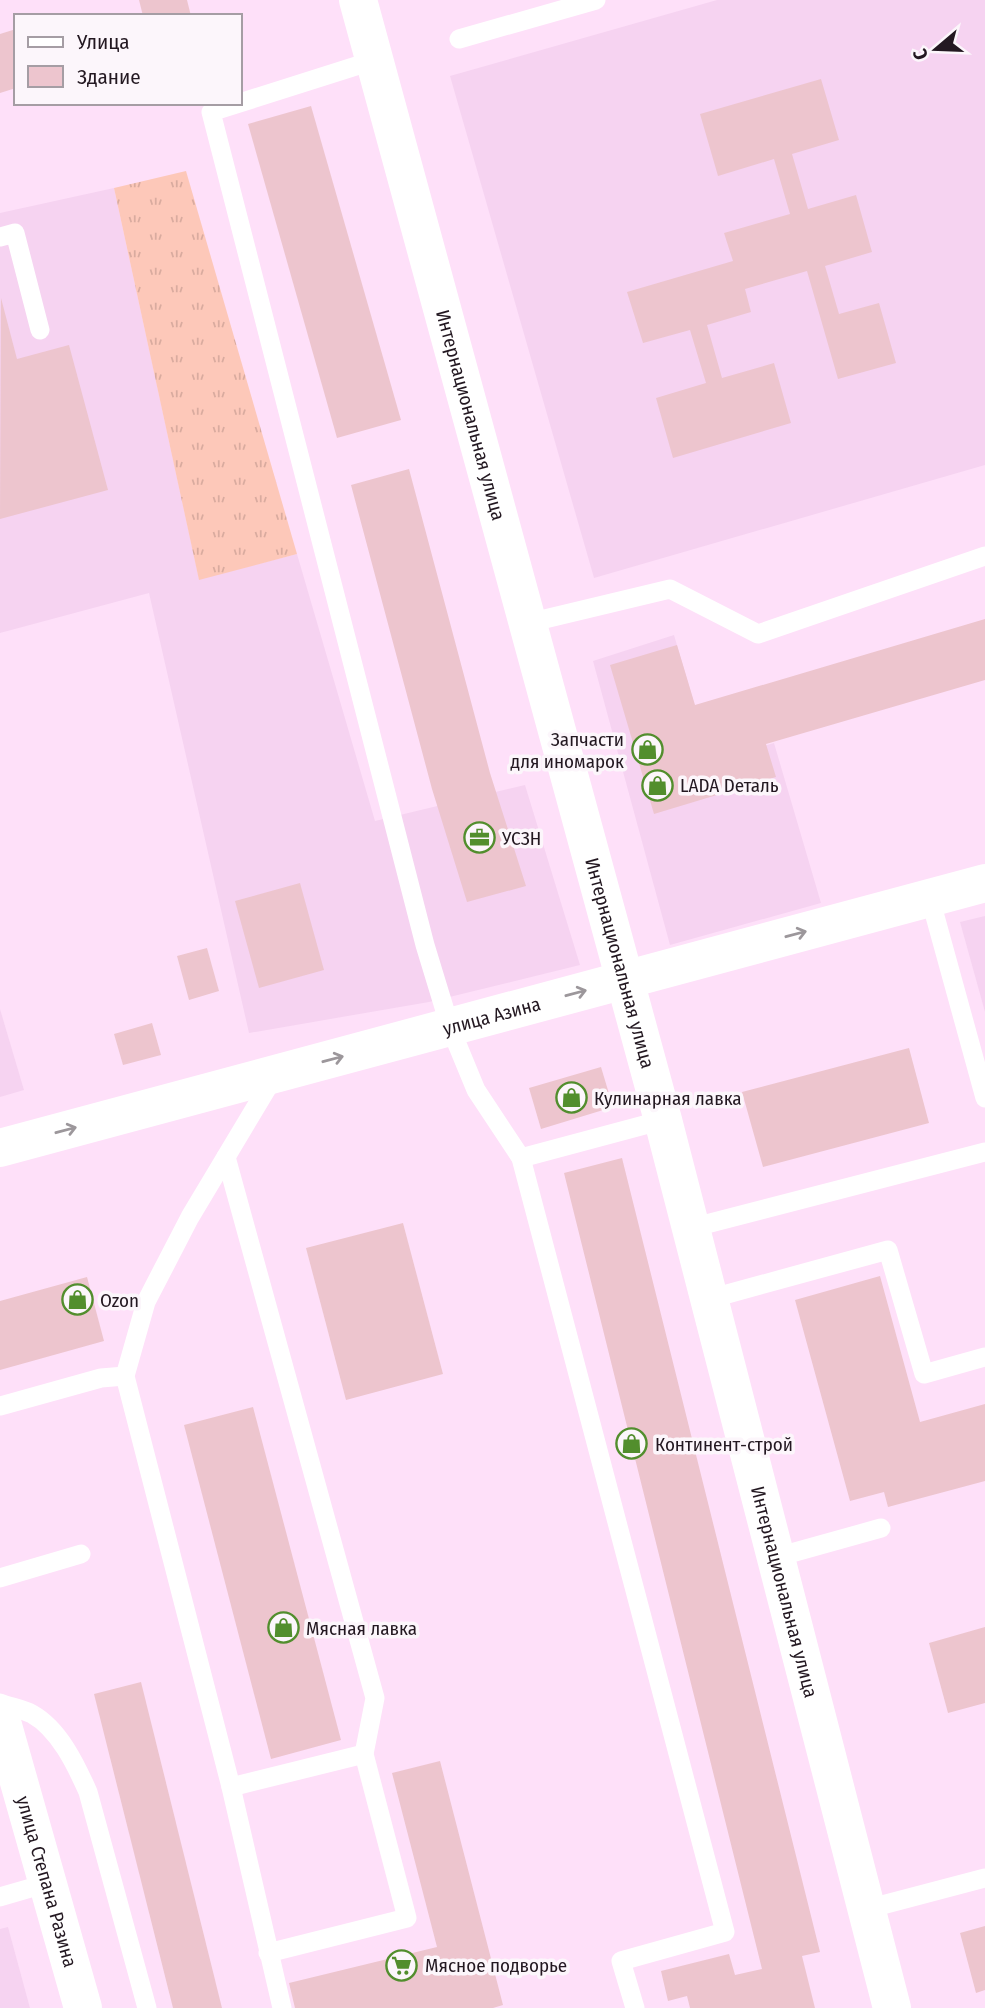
<svg xmlns="http://www.w3.org/2000/svg" width="985" height="2008" font-family="'Fira Sans Condensed',sans-serif">
<style>
.built{fill:#f6d3f1}
.grass{fill:url(#grass-tufts)}
.building{fill:#edc5ce}
.lines{fill:none;stroke-linecap:round;stroke-linejoin:round}
.lane{stroke:#fff;stroke-width:19}
.street{stroke:#fff;stroke-width:38}
.secondary{stroke:#fff;stroke-width:38}
.oneway{stroke:#9c979b}
.labels{text-anchor:middle;stroke-width:7;stroke-linejoin:round;paint-order:stroke}
.street-label{font-size:19px;fill:#231821;stroke:#fcf6fb}
.poi-label{font-size:19px;fill:#231821;stroke:#fcf6fb;text-anchor:start}
</style>
<defs>
<pattern id="grass-tufts" width="24" height="20" patternUnits="userSpaceOnUse" patternTransform="scale(1.75)"><rect width="24" height="20" fill="#fdc8b9"/><path d="M3 7l-1-3M5 7V3M7 7l1-3M15 17l-1-3M17 17v-4M19 17l1-3" fill="none" stroke="#d9ab9f"/></pattern>
</defs>
<rect width="100%" height="100%" fill="#fee0f9"/>
<!-- built -->
<g class="built">
<path d="M 717,0 L 985,0 L 985,465 L 594,578 L 450,76 Z"/>
<path d="M 114,188 L 199,579 L 297,554 L 375,821 L 525,785 L 580,965 L 429,1002 L 249,1033 L 149,593 L 0,633 L 0,213 Z"/>
<path d="M 674,635 L 711,761 L 774,743 L 821,903 L 670,945 L 593,661 Z"/>
<path d="M 985,916 L 985,1012 L 960,922 Z"/>
<path d="M 0,1009 L 24,1090 L 0,1097 Z"/>
<path d="M 8,1927 L 30,2008 L 0,2008 L 0,1929 Z"/>
</g>
<!-- grass -->
<path class="grass" d="M 186,171 L 297,554 L 199,580 L 114,188 Z"/>
<!-- building -->
<g class="building">
<path d="M 139,0 L 187,0 L 191,16 L 143,16 Z"/>
<path d="M 16,29 L 16,88 L 0,93 L 0,34 Z"/>
<path d="M 821,79 L 839,140 L 792,154 L 808,209 L 856,195 L 872,252 L 825,266 L 839,314 L 879,303 L 896,363 L 838,379 L 807,271 L 745,289 L 751,312 L 707,325 L 722,378 L 774,363 L 791,423 L 673,458 L 656,398 L 706,383 L 690,330 L 643,343 L 627,292 L 733,261 L 724,233 L 790,214 L 774,159 L 718,176 L 700,114 Z"/>
<path d="M 311,106 L 401,420 L 337,438 L 248,124 Z"/>
<path d="M 1,298 L 17,359 L 69,345 L 108,490 L 0,519 Z"/>
<path d="M 409,469 L 490,773 L 526,886 L 467,902 L 432,789 L 351,485 Z"/>
<path d="M 985,619 L 985,680 L 766,744 L 776,777 L 654,814 L 610,665 L 677,645 L 695,705 Z"/>
<path d="M 300,883 L 324,970 L 259,988 L 235,901 Z"/>
<path d="M 207,948 L 219,991 L 189,1000 L 177,956 Z"/>
<path d="M 152,1023 L 161,1055 L 123,1065 L 114,1034 Z"/>
<path d="M 909,1048 L 929,1123 L 763,1167 L 742,1092 Z"/>
<path d="M 601,1067 L 613,1107 L 541,1129 L 529,1088 Z"/>
<path d="M 622,1158 L 820,1952 L 802,1956 L 815,2008 L 690,2008 L 687,1996 L 668,2001 L 661,1971 L 729,1954 L 735,1975 L 762,1969 L 564,1173 Z"/>
<path d="M 403,1223 L 443,1374 L 346,1400 L 306,1248 Z"/>
<path d="M 880,1276 L 920,1422 L 985,1404 L 985,1481 L 888,1507 L 884,1492 L 850,1501 L 795,1300 Z"/>
<path d="M 87,1277 L 104,1341 L 0,1370 L 0,1301 Z"/>
<path d="M 253,1407 L 341,1740 L 271,1759 L 184,1425 Z"/>
<path d="M 985,1627 L 985,1703 L 948,1713 L 929,1643 Z"/>
<path d="M 141,1682 L 222,2008 L 173,2008 L 94,1694 Z"/>
<path d="M 440,1761 L 503,2005 L 493,2008 L 295,2008 L 289,1983 L 437,1947 L 392,1773 Z"/>
<path d="M 985,1926 L 985,1990 L 976,1993 L 960,1933 Z"/>
</g>
<g class="lines">
<!-- lane -->
<g class="lane">
<path d="M 459,39 L 596,0"/>
<path d="M 375,60 L 211,112 L 425,945 L 450,1027 L 476,1090 L 521,1158 L 725,1932 L 621,1961 L 635,2008"/>
<path d="M 0,237 L 15,233 L 40,330"/>
<path d="M 528,623 L 670,589 L 758,634 L 985,556"/>
<path d="M 930,898 L 985,1098"/>
<path d="M 275,1075 L 190,1217 L 146,1302 L 125,1376 L 231,1787 L 282,2008"/>
<path d="M 226,1157 L 375,1698 L 364,1754 L 231,1787"/>
<path d="M 521,1158 L 663,1120"/>
<path d="M 691,1228 L 985,1152"/>
<path d="M 709,1299 L 888,1250 L 924,1374 L 985,1357"/>
<path d="M 0,1406 L 101,1378 L 125,1376"/>
<path d="M 777,1557 L 881,1528"/>
<path d="M 0,1578 L 81,1554"/>
<path d="M 0,1703 C 10,1707 23,1709 32,1714 C 59,1729 76,1765 88,1792 L 147,2008"/>
<path d="M 0,1897 L 48,1883"/>
<path d="M 867,1909 L 985,1878"/>
<path d="M 268,1953 L 407,1918 L 364,1754"/>
</g>
<!-- street -->
<g class="street">
<path id="s1" d="M 358,0 L 663,1120 L 892,2008"/>
<path id="s2" d="M 0,1715 L 83,2008"/>
</g>
<!-- secondary -->
<path class="secondary" id="s3" d="M 0,1148 L 985,883"/>
</g>
<!-- one-way arrows -->
<defs><path id="oneway-shaft" d="M-6 0H5M1.5-3L5.5 0L1.5 3" fill="none" stroke-width="1.6" stroke-linecap="round" stroke-linejoin="round" transform="scale(1.75)"/></defs>
<g class="oneway">
<use href="#oneway-shaft" transform="translate(796 934) rotate(-15)"/>
<use href="#oneway-shaft" transform="translate(576 993) rotate(-15)"/>
<use href="#oneway-shaft" transform="translate(333 1059) rotate(-15)"/>
<use href="#oneway-shaft" transform="translate(66 1130) rotate(-15)"/>
</g>
<!-- icons -->
<defs>
<symbol id="shop-ring" viewBox="-11 -11 22 22"><circle r="9.5" fill="#fcf6fb" stroke="#528e2d" stroke-width="1.5"/><path d="M-5-2.5h2.3a2.7 3.5 0 0 1 5.4 0H5L5.5 6h-11ZM-1.5-2.5h3a1.5 2.3 0 0 0-3 0Z" fill="#528e2d"/></symbol>
<symbol id="office-ring" viewBox="-11 -11 22 22"><circle r="9.5" fill="#fcf6fb" stroke="#528e2d" stroke-width="1.5"/><path d="M-6-3h4V-5.5h4V-3h4V5H-6ZM-1-4.5V-3h2v-1.5ZM-6 0V1H6V0Z" fill="#528e2d"/></symbol>
<symbol id="supermarket-ring" viewBox="-11 -11 22 22"><circle r="9.5" fill="#fcf6fb" stroke="#528e2d" stroke-width="1.5"/><path d="M-6-5.5h2.5l.6 2H6L4.5 2H-2.5L-4.4-4H-6ZM-1.5 3.2a1.3 1.3 0 1 0 .1 0ZM3 3.2a1.3 1.3 0 1 0 .1 0Z" fill="#528e2d"/></symbol>
</defs>
<g fill-rule="evenodd">
<use href="#shop-ring" x="630" y="732" width="35" height="35"/>
<use href="#shop-ring" x="640" y="768" width="35" height="35"/>
<use href="#office-ring" x="462" y="820" width="35" height="35"/>
<use href="#shop-ring" x="554" y="1080" width="35" height="35"/>
<use href="#shop-ring" x="60" y="1282" width="35" height="35"/>
<use href="#shop-ring" x="614" y="1426" width="35" height="35"/>
<use href="#shop-ring" x="266" y="1610" width="35" height="35"/>
<use href="#supermarket-ring" x="384" y="1948" width="35" height="35"/>
</g>
<g class="labels">
<!-- street labels -->
<g class="street-label">
<text dy="7" stroke="none"><textPath href="#s1" startOffset="430">Интернациональная улица</textPath></text>
<text dy="7" stroke="none"><textPath href="#s1" startOffset="998">Интернациональная улица</textPath></text>
<text dy="7" stroke="none"><textPath href="#s3" startOffset="509">улица Азина</textPath></text>
<text dy="7" stroke="none"><textPath href="#s1" startOffset="1648">Интернациональная улица</textPath></text>
<text dy="7" stroke="none"><textPath href="#s2" startOffset="173">улица Степана Разина</textPath></text>
</g>
<!-- poi labels -->
<g class="poi-label">
<text x="624" y="746" text-anchor="end">Запчасти<tspan x="624" dy="22">для иномарок</tspan></text>
<text x="680" y="792">LADA Dеталь</text>
<text x="502" y="845">УСЗН</text>
<text x="594" y="1105">Кулинарная лавка</text>
<text x="100" y="1307">Ozon</text>
<text x="655" y="1451">Континент-строй</text>
<text x="306" y="1635">Мясная лавка</text>
<text x="425" y="1972">Мясное подворье</text>
</g>
</g>
<!-- legend -->
<rect x="14" y="14" width="228" height="91" fill="#fcf6fb" stroke="#a59da4" stroke-width="2"/>
<rect x="28" y="37" width="35" height="10" fill="#ffffff" stroke="#a59da4" stroke-width="2"/>
<text x="77" y="49" font-size="21" fill="#231821">Улица</text>
<rect x="28" y="66" width="35" height="21" fill="#edc5ce" stroke="#a59da4" stroke-width="2"/>
<text x="77" y="84" font-size="21" fill="#231821">Здание</text>
<!-- north arrow -->
<g transform="translate(936 49) rotate(251)" stroke="#fcf6fb" stroke-width="5" paint-order="stroke">
<path d="M0-5L12 26L0 18L-12 26Z" fill="#231821"/>
<text y="-10" font-size="19" font-weight="bold" text-anchor="middle" fill="#231821">С</text>
</g>
</svg>
